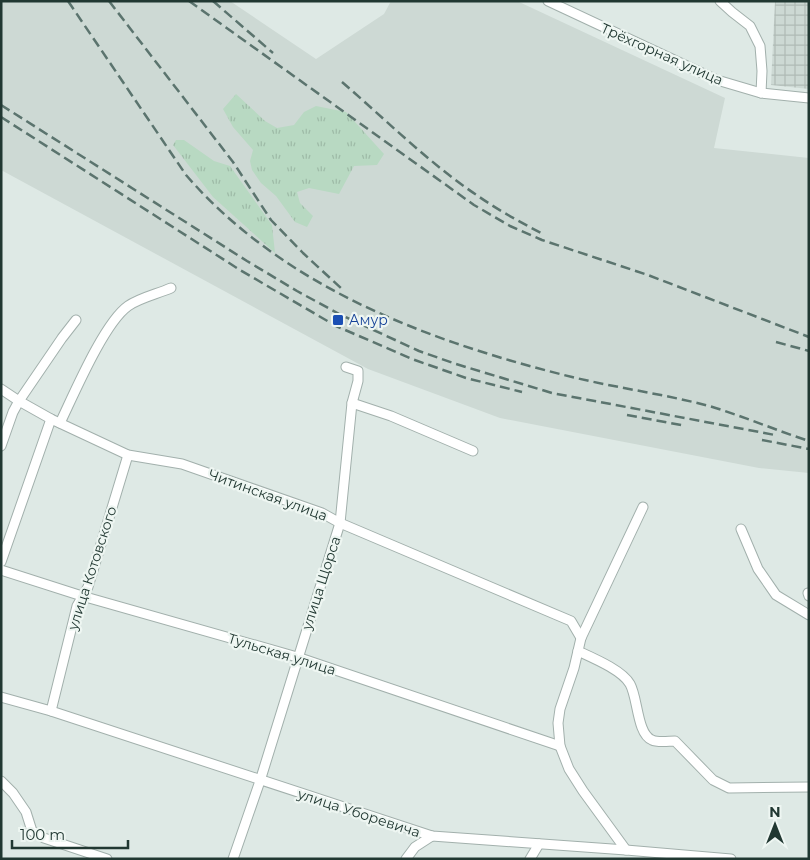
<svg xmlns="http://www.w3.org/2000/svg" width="810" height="860" font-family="Montserrat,sans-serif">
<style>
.built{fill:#cdd9d4}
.industrial{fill:url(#industrial-grid)}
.park{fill:url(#park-tufts)}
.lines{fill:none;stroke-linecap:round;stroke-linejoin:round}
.minor-casing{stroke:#a2b0ac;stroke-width:11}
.minor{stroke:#fff;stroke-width:9}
.rail{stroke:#5b746e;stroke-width:2.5;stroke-dasharray:10 5;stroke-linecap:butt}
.transit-dot{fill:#1a4fb4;stroke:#eef6f2;stroke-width:2}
.labels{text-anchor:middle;stroke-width:4.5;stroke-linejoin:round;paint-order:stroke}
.street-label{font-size:14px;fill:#213832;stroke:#eef6f2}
.transit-label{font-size:14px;fill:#164399;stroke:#eef6f2;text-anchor:start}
</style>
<defs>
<pattern id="industrial-grid" width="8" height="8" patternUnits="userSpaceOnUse" patternTransform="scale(1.25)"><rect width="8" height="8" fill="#cdd9d4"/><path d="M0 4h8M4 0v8" fill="none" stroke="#b0bbb6"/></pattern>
<pattern id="park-tufts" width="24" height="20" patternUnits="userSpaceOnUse" patternTransform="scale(1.25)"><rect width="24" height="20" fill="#b8d9c2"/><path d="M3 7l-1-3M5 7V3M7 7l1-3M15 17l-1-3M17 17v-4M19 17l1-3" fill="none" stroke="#9ebba7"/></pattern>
</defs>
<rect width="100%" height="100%" fill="#dee9e5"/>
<!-- built -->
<path class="built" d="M 1,1 L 230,1 L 316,59 L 384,14 L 391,1 L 517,1 L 725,98 L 714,148 L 809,158 L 809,473 L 759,468 L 500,418 L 368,369 L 1,170 Z"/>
<!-- industrial -->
<path class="industrial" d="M 775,1 L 809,1 L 809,89 L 771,85 Z"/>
<!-- park -->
<g class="park">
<path d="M 236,94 L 265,121 L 277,128 L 294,125 L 304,112 L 316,106 L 346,112 L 384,154 L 377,165 L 354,166 L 339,194 L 309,188 L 297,192 L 300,203 L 313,216 L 307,227 L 295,222 L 276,196 L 261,183 L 252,170 L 250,161 L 253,150 L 233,127 L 223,109 Z"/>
<path d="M 176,140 L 184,140 L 214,161 L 230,166 L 272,225 L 275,253 L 213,197 L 173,145 Z"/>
</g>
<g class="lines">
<defs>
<g id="minor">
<path d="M 548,1 L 717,80 L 761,93 L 809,98"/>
<path d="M 720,1 L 732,12 L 750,26 L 760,46 L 762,71 L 761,93"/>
<path d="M 1,389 L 19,401 L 51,419 L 128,455 L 182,464 L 322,513 L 340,523 L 571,621 L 581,638"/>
<path d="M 352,403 L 391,416 L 473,451"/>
<path d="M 60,423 C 74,394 104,323 128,306 C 139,298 157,294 171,288"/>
<path d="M 1,446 L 13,412 L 19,401 L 62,338 L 76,320"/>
<path d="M 741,529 L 758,569 L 776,595 L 809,615"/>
<path d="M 1,562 L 51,419"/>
<path d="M 1,570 L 82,596 L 297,657 L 560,746"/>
<path d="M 808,593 L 809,596"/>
<path d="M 578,651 C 593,658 622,670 630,684 C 638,698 637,734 652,740 C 658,743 669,741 675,741 L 713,780 L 729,788 L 809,787"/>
<path d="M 1,697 L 51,711 L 432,836 L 626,850 L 731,859"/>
<path d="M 51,711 L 77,606 L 88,587 L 128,455"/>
<path d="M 1,781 L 13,793 L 26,812 L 32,831 L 44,838 L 107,859"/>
<path d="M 626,850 L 583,791 L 569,769 L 560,746 L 558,723 L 560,709 L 574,668 L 581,638 L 643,507"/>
<path d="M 233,859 L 260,781 L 340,523 L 352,403 L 358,381 L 358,371 L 346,367"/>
<path d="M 406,859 L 415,847 L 432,836"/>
<path d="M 530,859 L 539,844"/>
</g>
</defs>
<!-- minor casing -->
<use href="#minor" class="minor-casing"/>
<!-- minor -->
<use href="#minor" class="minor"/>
<!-- rail -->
<g class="rail">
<path d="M 68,1 L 186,175 C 284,288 430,342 572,377 C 617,388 664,394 709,406 C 743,416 775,430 809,441"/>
<path d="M 109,1 L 233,162 L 271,220 L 303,253 L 343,290"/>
<path d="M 189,1 L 474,205 L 510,226 L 542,240 L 648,275 L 809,337"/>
<path d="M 213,1 L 273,53"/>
<path d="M 342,82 C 386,120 430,164 478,196 C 498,210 520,222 541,233"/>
<path d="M 1,105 L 247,261 L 297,291 L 341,315 L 419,351 L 456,364 L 552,393 L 775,435"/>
<path d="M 1,117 L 240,270 L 336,326 L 412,359 L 466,378 L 522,392"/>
<path d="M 776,342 L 809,351"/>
<path d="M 627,415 L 686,426"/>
<path d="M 762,440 L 809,449"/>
</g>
</g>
<!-- markers -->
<rect class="transit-dot" x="332" y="314" width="12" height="12" rx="2.5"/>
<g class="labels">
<!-- street labels -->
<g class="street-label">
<text transform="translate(662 54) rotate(24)" y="5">Трёхгорная улица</text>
<text transform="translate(268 495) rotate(20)" y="5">Читинская улица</text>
<text transform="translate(92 568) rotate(-72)" y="5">улица Котовского</text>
<text transform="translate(321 583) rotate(-72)" y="5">улица Щорса</text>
<text transform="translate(282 654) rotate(17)" y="5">Тульская улица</text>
<text transform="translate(359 813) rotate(18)" y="5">улица Уборевича</text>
</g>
<!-- transit labels -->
<g class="transit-label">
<text x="349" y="325">Амур</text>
</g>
</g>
<!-- border -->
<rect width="810" height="860" fill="none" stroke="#213832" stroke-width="5"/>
<!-- north arrow -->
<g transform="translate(775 825)" stroke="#eef6f2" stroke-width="4" paint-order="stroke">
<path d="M0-4L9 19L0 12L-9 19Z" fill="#213832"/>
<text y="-8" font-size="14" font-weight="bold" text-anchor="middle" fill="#213832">N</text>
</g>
<!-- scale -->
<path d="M12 840v8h116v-8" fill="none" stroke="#213832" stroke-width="2.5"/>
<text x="20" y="840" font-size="15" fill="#213832" stroke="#eef6f2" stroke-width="4" paint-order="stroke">100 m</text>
</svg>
